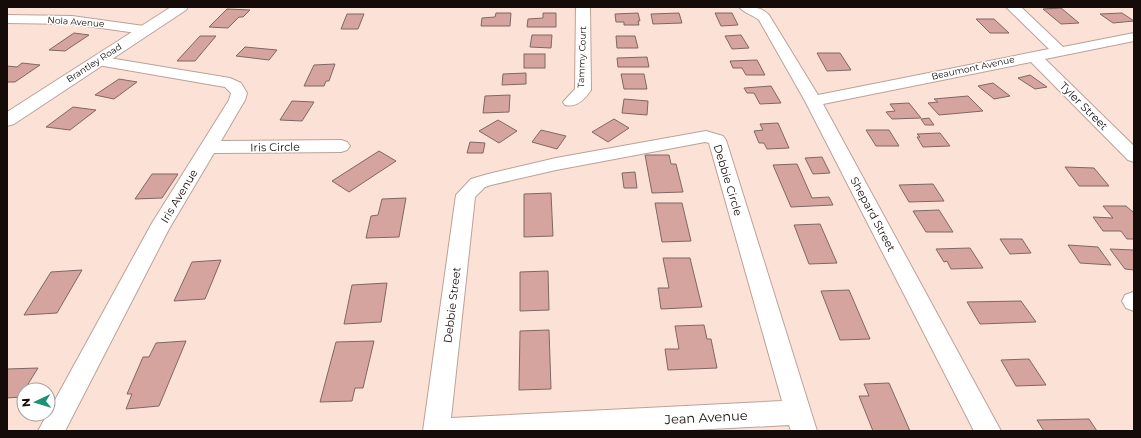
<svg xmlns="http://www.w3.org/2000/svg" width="1141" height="438" font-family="Montserrat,sans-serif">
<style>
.building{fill:#d6a49f;stroke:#806764}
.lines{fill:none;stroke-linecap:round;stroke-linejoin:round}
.street-casing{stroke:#bba299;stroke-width:2}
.secondary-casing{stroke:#bba299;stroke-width:2}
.street{fill:#fff;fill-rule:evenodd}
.secondary{fill:#fff;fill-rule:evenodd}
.labels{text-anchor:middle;stroke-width:3;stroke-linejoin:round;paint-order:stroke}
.far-street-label{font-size:9px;fill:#150c09;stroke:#fff}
.street-label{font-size:11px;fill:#150c09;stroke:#fff}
.near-street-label{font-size:13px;fill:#150c09;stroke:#fff}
</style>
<rect width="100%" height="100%" fill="#fce1d7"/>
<!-- building -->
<g class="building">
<path d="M 1061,8 L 1079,23 L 1061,24 L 1043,9 Z"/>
<path d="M 227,9 L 250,10 L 243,17 L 239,17 L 228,28 L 209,27 Z"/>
<path d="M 496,13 L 511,13 L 510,26 L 481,26 L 482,18 L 495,17 Z"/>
<path d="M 543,13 L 556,13 L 556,27 L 527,27 L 528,19 L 543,18 Z"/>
<path d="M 638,13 L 640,21 L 638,21 L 639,25 L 624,25 L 624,22 L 616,22 L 615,14 Z"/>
<path d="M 679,13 L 682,23 L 653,24 L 651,14 Z"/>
<path d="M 715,13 L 732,13 L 738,25 L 721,26 Z"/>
<path d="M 1122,13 L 1134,21 L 1113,23 L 1100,14 Z"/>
<path d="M 347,14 L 364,14 L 358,29 L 341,29 Z"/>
<path d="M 976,19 L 994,19 L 1009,33 L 990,33 Z"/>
<path d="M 74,33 L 89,35 L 65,51 L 49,50 Z"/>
<path d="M 532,35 L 552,35 L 551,48 L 530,47 Z"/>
<path d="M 741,35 L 749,48 L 732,49 L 725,36 Z"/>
<path d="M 200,36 L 216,36 L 195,61 L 177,61 Z"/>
<path d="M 616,36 L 635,36 L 638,48 L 617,48 Z"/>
<path d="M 245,47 L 277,50 L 269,60 L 236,56 Z"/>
<path d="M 817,53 L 840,53 L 851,70 L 827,71 Z"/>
<rect x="524" y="54" width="21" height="14"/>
<path d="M 647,57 L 649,67 L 618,67 L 617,58 Z"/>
<path d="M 757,60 L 765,75 L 746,75 L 742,68 L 733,68 L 730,61 Z"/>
<path d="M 22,63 L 40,65 L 15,82 L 7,82 L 7,66 L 17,67 Z"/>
<path d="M 335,64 L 329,81 L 326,81 L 324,86 L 304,86 L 314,65 Z"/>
<path d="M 526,73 L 526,84 L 502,85 L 503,74 Z"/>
<path d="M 621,74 L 644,74 L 647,89 L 624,89 Z"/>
<path d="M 1030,75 L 1047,87 L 1035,89 L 1018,78 Z"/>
<path d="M 119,79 L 137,82 L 114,99 L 95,95 Z"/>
<path d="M 993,83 L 1010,96 L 994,99 L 978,86 Z"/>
<path d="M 771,86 L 781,103 L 760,104 L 754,93 L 747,93 L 744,88 Z"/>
<path d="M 510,95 L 509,112 L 483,113 L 485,96 Z"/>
<path d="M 968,96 L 983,111 L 939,115 L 928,103 L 938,102 L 934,99 Z"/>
<path d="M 624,99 L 648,101 L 647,115 L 622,113 Z"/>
<path d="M 292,101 L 314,102 L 302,121 L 280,120 Z"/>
<path d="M 909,103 L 921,118 L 892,119 L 886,112 L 895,111 L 890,104 Z"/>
<path d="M 73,107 L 96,110 L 70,130 L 46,127 Z"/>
<path d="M 929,118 L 934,125 L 925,125 L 921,119 Z"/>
<path d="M 614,119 L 629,128 L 608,142 L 592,132 Z"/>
<path d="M 498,120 L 517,131 L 499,143 L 479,131 Z"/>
<path d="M 778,123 L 789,148 L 767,149 L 764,143 L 759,143 L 754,131 L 763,130 L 760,124 Z"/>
<path d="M 541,130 L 566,136 L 557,149 L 532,142 Z"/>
<path d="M 866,130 L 889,130 L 899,146 L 876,146 Z"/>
<path d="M 940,133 L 950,146 L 923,147 L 917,137 L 920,137 L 917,134 Z"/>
<path d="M 470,142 L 485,143 L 483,153 L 467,153 Z"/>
<path d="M 379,151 L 396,161 L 349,192 L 332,181 Z"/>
<path d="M 645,155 L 669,155 L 671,164 L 676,164 L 683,192 L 652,193 Z"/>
<path d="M 822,157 L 830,173 L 813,174 L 805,158 Z"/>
<path d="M 797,164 L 812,198 L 829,197 L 833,205 L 791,207 L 773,165 Z"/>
<path d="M 1065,167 L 1094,168 L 1109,186 L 1079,186 Z"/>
<path d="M 635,172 L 637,188 L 624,188 L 622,173 Z"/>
<path d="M 152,174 L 178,174 L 162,198 L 135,199 Z"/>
<path d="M 933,184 L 944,201 L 909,202 L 899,185 Z"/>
<path d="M 551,193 L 553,236 L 524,237 L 524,194 Z"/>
<path d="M 406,198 L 399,237 L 366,238 L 371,216 L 378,215 L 382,199 Z"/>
<path d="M 655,203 L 682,203 L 691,241 L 662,242 Z"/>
<path d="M 1103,206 L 1126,206 L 1134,213 L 1134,239 L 1127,239 L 1121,231 L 1103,231 L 1093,217 L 1113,218 Z"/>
<path d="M 939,210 L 953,232 L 926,232 L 913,211 Z"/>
<path d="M 820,224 L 837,263 L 809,264 L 794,225 Z"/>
<path d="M 1000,239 L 1022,239 L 1031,253 L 1010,254 Z"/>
<path d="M 1068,245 L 1098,247 L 1111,265 L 1080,263 Z"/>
<path d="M 970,248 L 983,268 L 951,269 L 947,261 L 944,262 L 936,249 Z"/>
<path d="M 1110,249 L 1134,250 L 1134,270 L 1125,269 Z"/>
<path d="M 663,258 L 690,258 L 702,307 L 661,309 L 658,288 L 669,288 Z"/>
<path d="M 221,260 L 205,299 L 174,301 L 192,262 Z"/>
<path d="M 82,270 L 57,313 L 24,315 L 51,272 Z"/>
<path d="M 548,271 L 549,310 L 520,311 L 520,272 Z"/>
<path d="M 387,283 L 381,322 L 344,324 L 352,285 Z"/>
<path d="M 849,290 L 870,339 L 840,340 L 821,291 Z"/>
<path d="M 1021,301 L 1036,322 L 980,324 L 967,302 Z"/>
<path d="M 704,325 L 707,339 L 711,339 L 717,368 L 668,370 L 665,349 L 679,349 L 675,326 Z"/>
<path d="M 549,330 L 551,389 L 519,390 L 520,331 Z"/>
<path d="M 186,341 L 159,406 L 126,409 L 132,394 L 127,394 L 143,357 L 149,357 L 156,343 Z"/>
<path d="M 374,341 L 363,388 L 355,388 L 352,401 L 320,402 L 336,342 Z"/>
<path d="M 1029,359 L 1046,385 L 1016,386 L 1001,360 Z"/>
<path d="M 38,368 L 20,397 L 7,398 L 7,369 Z"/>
<path d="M 889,383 L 910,431 L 873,431 L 859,396 L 869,396 L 864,384 Z"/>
<path d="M 1089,419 L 1097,431 L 1044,431 L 1037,420 Z"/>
</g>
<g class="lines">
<defs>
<g id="street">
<path d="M 576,7 L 590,7 L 591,90 C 585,99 577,108 565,105 L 563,102 L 575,89 Z"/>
<path d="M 739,7 C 752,7 760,6 769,15 L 818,95 L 1049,49 L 1006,7 L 1021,7 L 1063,47 L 1134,33 L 1134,41 L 1045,59 L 1134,146 L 1134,162 L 1128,160 L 1031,62 L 823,104 L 1001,431 L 974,431 L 805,101 L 759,20 C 753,15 744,13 739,7 Z"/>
<path d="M 7,15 L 72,16 L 144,26 L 149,27 L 151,30 L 149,33 L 144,34 L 72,24 L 7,23 Z"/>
<path d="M 97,56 L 230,78 L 241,83 L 247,93 L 245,100 L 221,141 L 341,140 L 347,142 L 350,146 L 347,150 L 341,152 L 214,153 L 169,229 L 65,431 L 38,431 L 152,223 L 229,100 L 231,93 L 225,87 L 92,64 L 89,61 L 92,58 Z"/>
<path d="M 706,131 L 723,136 L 726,140 L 817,431 L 791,431 L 789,425 L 673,431 L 423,431 L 456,195 L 471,179 L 488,174 L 556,158 ZM 705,142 L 709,143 L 782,401 L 451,418 L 475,197 L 485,187 L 491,185 L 556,170 Z"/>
<path d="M 1133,292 L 1134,292 L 1134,311 L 1126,308 L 1122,301 L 1125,295 Z"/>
</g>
<path id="secondary" d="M 171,7 L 188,7 L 186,10 L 14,124 L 7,126 L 7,112 Z"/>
</defs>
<!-- street casing -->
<use href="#street" class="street-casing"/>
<!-- secondary casing -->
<use href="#secondary" class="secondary-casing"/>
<!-- street -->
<use href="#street" class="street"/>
<!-- secondary -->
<use href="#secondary" class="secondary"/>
</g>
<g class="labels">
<!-- far-street labels -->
<g class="far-street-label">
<text transform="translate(76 22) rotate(4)" y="3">Nola Avenue</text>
<text transform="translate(582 57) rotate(-88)" y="3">Tammy Court</text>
<text transform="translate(94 63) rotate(-33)" y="3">Brantley Road</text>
<text transform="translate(973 68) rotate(-12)" y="3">Beaumont Avenue</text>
</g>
<!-- street labels -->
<g class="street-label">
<text transform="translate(1084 106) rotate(45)" y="4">Tyler Street</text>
<text transform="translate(275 147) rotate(-1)" y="4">Iris Circle</text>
<text transform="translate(728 180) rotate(73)" y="4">Debbie Circle</text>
<text transform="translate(179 196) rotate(-59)" y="4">Iris Avenue</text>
<text transform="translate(873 214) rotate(62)" y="4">Shepard Street</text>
<text transform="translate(452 305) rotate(-83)" y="4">Debbie Street</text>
</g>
<!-- near-street labels -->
<g class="near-street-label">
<text transform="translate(706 417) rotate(-3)" y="5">Jean Avenue</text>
</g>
</g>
<!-- border -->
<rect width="1141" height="438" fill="none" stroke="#150c09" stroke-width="16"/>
<!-- north arrow -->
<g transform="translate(36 402) rotate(266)"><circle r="19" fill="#ffffff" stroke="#a19e9d"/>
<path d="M0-3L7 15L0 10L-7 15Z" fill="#1b9175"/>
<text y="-6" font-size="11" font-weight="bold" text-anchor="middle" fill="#150c09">N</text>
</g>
</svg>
